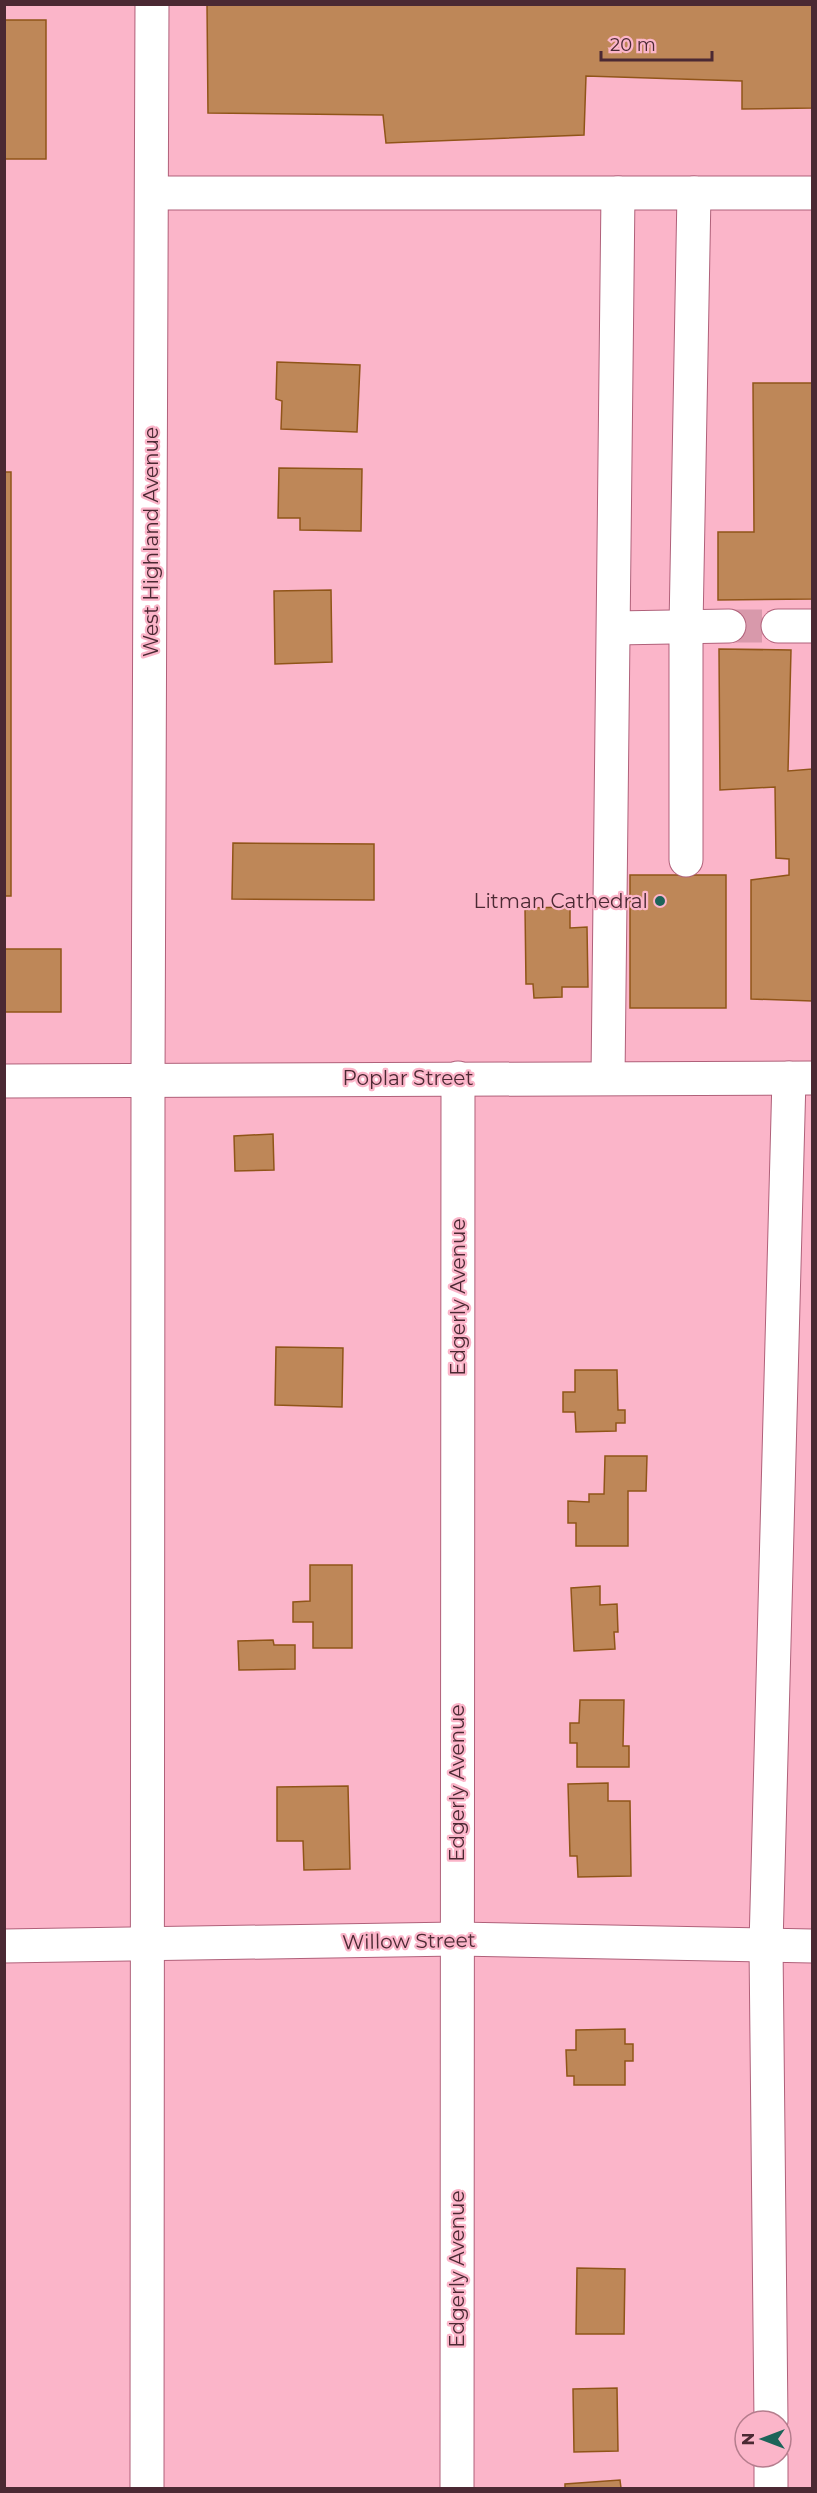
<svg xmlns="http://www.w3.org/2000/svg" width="817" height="2493" font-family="Montserrat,sans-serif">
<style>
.building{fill:#be8758;stroke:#905519;stroke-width:1.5}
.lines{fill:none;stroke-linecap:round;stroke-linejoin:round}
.minor-tunnel{stroke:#d899ab;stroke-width:33;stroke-dasharray:33 16;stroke-linecap:butt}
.minor-casing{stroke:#b0617a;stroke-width:35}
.minor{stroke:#fff;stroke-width:33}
.poi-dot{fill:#1c6459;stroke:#fbb5c9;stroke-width:2}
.labels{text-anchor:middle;stroke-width:4.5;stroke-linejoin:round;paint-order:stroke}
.street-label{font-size:20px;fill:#4b2933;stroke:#fbb5c9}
.poi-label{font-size:20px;fill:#4b2933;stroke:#fbb5c9;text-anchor:end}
</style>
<rect width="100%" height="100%" fill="#fbb5c9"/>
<!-- building -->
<g class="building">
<path d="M 207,4 L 812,4 L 812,108 L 742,109 L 742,81 L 586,76 L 584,135 L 386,143 L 383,115 L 208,113 Z"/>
<rect x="4" y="20" width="42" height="139"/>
<path d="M 277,362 L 360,365 L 357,432 L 281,429 L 282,401 L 276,399 Z"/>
<path d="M 753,383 L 812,383 L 812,599 L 718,600 L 718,532 L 754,532 Z"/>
<path d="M 279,468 L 362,469 L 361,531 L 300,530 L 300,518 L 278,518 Z"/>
<rect x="4" y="472" width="7" height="424"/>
<path d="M 331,590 L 332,662 L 275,664 L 274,591 Z"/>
<path d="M 719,649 L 791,650 L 788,771 L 812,769 L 812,1001 L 751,999 L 751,880 L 789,875 L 789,859 L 776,858 L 775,787 L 720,790 Z"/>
<path d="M 233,843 L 374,844 L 374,900 L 232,899 Z"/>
<rect x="630" y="875" width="96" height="133"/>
<path d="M 570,907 L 570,928 L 587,927 L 588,987 L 562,987 L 562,997 L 534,998 L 533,984 L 526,984 L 525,908 Z"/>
<rect x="4" y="949" width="57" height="63"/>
<path d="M 273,1134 L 274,1170 L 235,1171 L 234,1136 Z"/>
<path d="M 276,1347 L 343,1348 L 342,1407 L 275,1405 Z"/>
<path d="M 575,1370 L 617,1370 L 618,1410 L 625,1410 L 625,1423 L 616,1423 L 616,1431 L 576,1432 L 575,1412 L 563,1412 L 563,1392 L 575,1392 Z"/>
<path d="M 605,1456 L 647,1456 L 646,1491 L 628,1491 L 628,1546 L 576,1546 L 576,1523 L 568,1523 L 568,1501 L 589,1502 L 589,1494 L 604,1494 Z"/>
<path d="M 310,1565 L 352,1565 L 352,1648 L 313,1648 L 313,1622 L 293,1622 L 293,1602 L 310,1601 Z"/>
<path d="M 600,1586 L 600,1605 L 617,1604 L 618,1632 L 614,1632 L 615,1649 L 574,1651 L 571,1588 Z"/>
<path d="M 273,1640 L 274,1645 L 295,1645 L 295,1669 L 239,1670 L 238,1641 Z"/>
<path d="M 580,1700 L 624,1700 L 623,1746 L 629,1746 L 629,1767 L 577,1767 L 577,1743 L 570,1743 L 570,1723 L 579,1723 Z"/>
<path d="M 608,1783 L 608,1801 L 630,1801 L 631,1876 L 578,1877 L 577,1856 L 570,1856 L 568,1784 Z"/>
<path d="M 348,1786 L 350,1869 L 304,1870 L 303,1841 L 277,1841 L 277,1787 Z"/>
<path d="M 625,2029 L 625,2044 L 633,2044 L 633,2061 L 625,2061 L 625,2085 L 574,2085 L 574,2076 L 567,2076 L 566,2050 L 576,2050 L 576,2030 Z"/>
<path d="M 577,2268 L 625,2269 L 624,2334 L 576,2334 Z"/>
<path d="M 617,2388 L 618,2451 L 574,2452 L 573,2389 Z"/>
<path d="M 620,2480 L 621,2488 L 565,2488 L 565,2484 Z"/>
</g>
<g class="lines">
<!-- minor-tunnel -->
<path class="minor-tunnel" d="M 729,626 L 778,626"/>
<defs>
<g id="minor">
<path d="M 152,193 L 812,193"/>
<path d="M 778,626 L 812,626"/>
<path d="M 615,628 L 729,626"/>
<path d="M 686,860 L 686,627 L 694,193"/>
<path d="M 608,1078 L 618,193"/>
<path d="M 4,1081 L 812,1078"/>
<path d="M 4,1946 L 457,1939 L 812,1946"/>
<path d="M 771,2421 L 766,1945 L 789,1078"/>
<path d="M 771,2457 L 771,2488"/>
<path d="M 147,2488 L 148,1079 L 152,4"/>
<path d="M 457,2488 L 458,1078"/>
</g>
</defs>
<!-- minor casing -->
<use href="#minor" class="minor-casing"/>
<!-- minor -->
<use href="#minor" class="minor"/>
</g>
<!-- markers -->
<circle class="poi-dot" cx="660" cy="901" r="6"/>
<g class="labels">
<!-- street labels -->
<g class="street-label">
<text transform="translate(151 542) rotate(-90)" y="7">West Highland Avenue</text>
<text x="408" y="1085">Poplar Street</text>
<text transform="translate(458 1297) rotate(-90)" y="7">Edgerly Avenue</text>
<text transform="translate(457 1783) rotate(-90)" y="7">Edgerly Avenue</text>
<text transform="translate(409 1941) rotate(-1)" y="7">Willow Street</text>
<text transform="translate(457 2269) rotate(-90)" y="7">Edgerly Avenue</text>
</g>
<!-- poi labels -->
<g class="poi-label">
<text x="648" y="908">Litman Cathedral</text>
</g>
</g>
<!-- border -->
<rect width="817" height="2493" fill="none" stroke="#4b2933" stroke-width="12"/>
<!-- north arrow -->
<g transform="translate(763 2439) rotate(270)"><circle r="28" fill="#fbb5c9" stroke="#b57d8d" stroke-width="1.5"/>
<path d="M0-4.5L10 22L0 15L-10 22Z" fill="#1c6459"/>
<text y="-9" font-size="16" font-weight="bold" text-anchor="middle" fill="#4b2933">N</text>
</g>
<!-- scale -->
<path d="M601 51v9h111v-9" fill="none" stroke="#4b2933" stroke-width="3"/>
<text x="610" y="51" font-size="18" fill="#4b2933" stroke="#fbb5c9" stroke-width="4.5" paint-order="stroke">20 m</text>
</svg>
